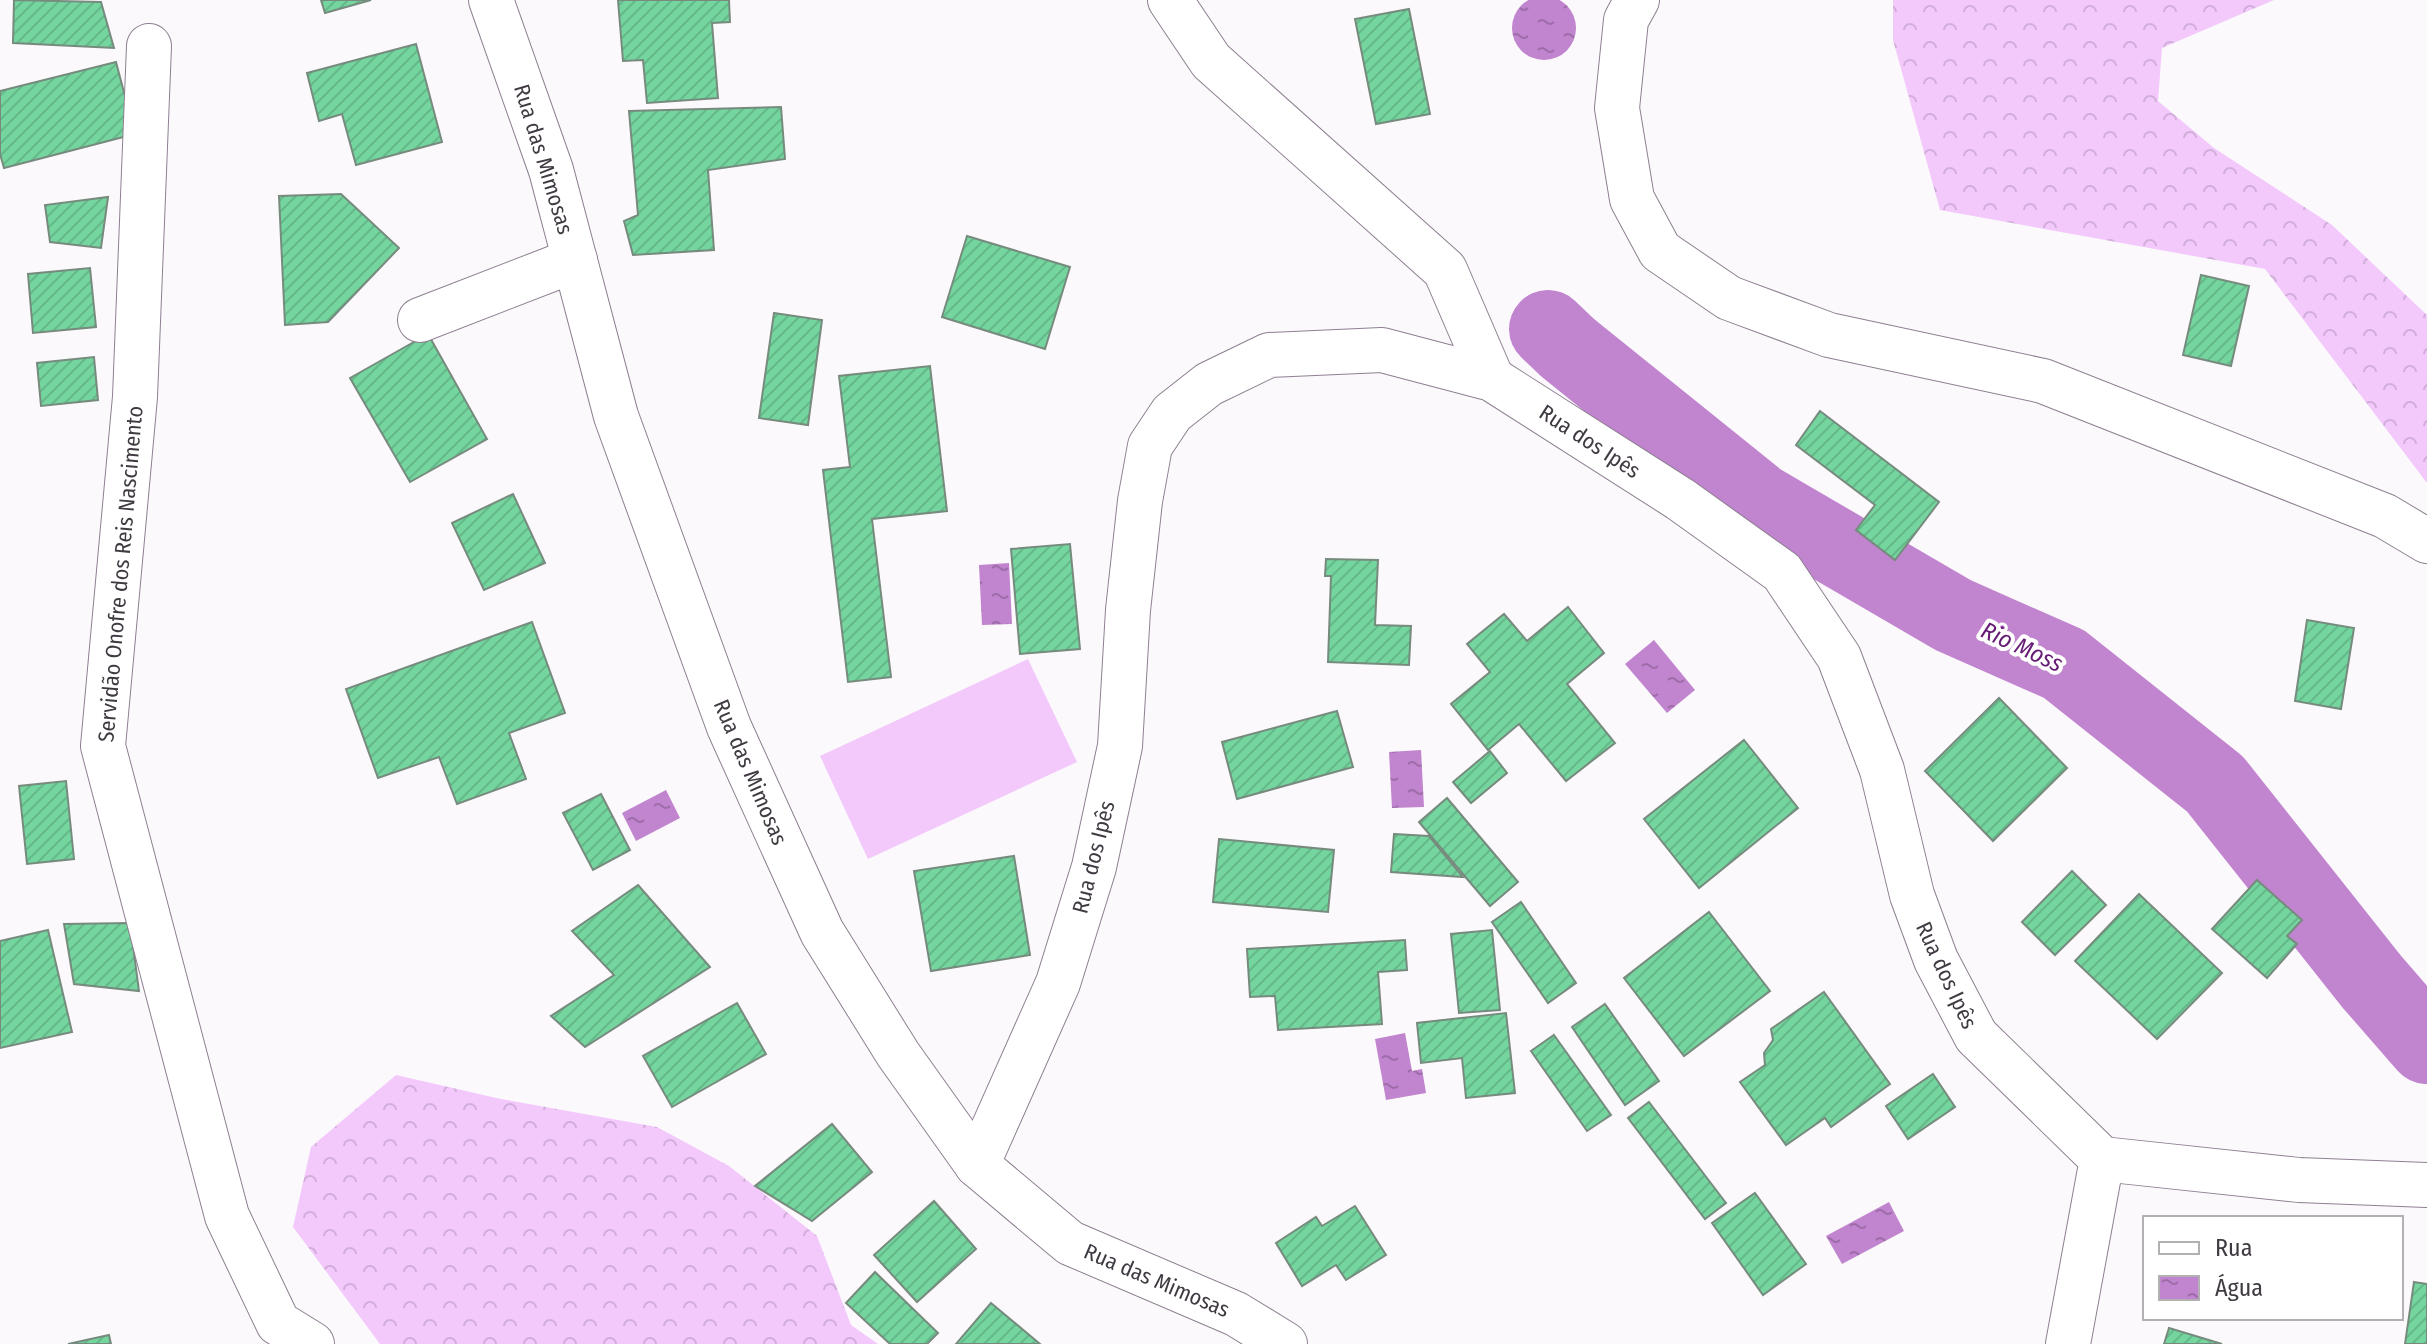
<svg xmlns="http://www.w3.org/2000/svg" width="2427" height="1344" font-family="'Fira Sans Condensed',sans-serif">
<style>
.forest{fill:url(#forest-crowns)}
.garden{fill:#f3c9fc}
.water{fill:url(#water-ripples)}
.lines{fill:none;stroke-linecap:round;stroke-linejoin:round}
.river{stroke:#c184ce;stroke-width:78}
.building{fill:url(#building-hatch);stroke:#768b7e;stroke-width:2}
.minor-casing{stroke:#8e7f91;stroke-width:46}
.minor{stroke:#fff;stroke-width:44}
.labels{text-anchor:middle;stroke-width:8;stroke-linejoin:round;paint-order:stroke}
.street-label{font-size:22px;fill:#403a42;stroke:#fff}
.water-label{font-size:24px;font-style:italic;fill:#651b74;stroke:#fff}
</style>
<defs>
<pattern id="forest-crowns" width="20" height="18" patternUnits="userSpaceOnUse" patternTransform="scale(2)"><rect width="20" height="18" fill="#f3c9fc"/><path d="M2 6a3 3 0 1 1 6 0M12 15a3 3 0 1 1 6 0" fill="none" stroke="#d1add9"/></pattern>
<pattern id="water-ripples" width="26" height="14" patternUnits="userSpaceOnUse" patternTransform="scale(2)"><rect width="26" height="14" fill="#c184ce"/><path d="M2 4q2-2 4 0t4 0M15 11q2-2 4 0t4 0" fill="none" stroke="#9e6da9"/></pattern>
<pattern id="building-hatch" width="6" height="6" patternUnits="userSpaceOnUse" patternTransform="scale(2)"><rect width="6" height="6" fill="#74d69e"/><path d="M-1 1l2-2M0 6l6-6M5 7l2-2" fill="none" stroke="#65b889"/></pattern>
</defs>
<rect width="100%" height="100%" fill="#fcf9fd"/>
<!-- forest -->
<g class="forest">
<path d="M 1893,0 L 2274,0 L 2162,48 L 2158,101 L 2214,148 L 2332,225 L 2427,315 L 2427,483 L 2265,269 L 1940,210 L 1893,40 Z"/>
<path d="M 396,1075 L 501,1099 L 657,1127 L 729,1166 L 817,1236 L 851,1325 L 878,1344 L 380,1344 L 293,1227 L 311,1147 Z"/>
</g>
<!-- garden -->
<path class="garden" d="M 1028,659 L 1077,762 L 868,859 L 820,756 Z"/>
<!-- water -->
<g class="water">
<circle cx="1544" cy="28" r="32"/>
<path d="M 1009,563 L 1012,624 L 982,625 L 979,565 Z"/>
<path d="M 1654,640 L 1695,690 L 1667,713 L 1625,664 Z"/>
<path d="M 1421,750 L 1424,807 L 1392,808 L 1389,752 Z"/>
<path d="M 666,790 L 680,818 L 636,841 L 622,813 Z"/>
<path d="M 1405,1033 L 1412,1071 L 1422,1069 L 1426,1093 L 1386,1100 L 1375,1039 Z"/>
<path d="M 1889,1202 L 1904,1231 L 1842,1264 L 1826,1236 Z"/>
</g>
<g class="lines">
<!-- river -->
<path class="river" d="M 1548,329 L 1568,348 L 1759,502 L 1953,615 L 2064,664 L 2215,784 L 2372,982 L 2427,1045"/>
</g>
<!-- building -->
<g class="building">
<path d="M 14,0 L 101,2 L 114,48 L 13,43 Z"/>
<path d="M 321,0 L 371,0 L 325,13 Z"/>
<path d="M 618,0 L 729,0 L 730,22 L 712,23 L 718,98 L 647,103 L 643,60 L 623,61 Z"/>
<path d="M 1409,9 L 1430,114 L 1376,124 L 1355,19 Z"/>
<path d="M 416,44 L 442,142 L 356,165 L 342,114 L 319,121 L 307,73 Z"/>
<path d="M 116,62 L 135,134 L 4,168 L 0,154 L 0,91 Z"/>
<path d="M 781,107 L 785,159 L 708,170 L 714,250 L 633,255 L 624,221 L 638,215 L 629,111 Z"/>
<path d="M 341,194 L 399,248 L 328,322 L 285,325 L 279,196 Z"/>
<path d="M 108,197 L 101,248 L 50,242 L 45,205 Z"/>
<path d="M 967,236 L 1070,267 L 1045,349 L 942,317 Z"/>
<path d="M 90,268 L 96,327 L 33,333 L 28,274 Z"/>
<path d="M 2201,275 L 2249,286 L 2231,366 L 2183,355 Z"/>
<path d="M 774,313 L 822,320 L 808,425 L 759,418 Z"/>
<path d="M 428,334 L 487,439 L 410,482 L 350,378 Z"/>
<path d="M 94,357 L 98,400 L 41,406 L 37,363 Z"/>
<path d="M 930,366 L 947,511 L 872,519 L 891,677 L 848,682 L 823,470 L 850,467 L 839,376 Z"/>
<path d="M 1820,411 L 1939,502 L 1895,560 L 1856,530 L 1875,505 L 1796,445 Z"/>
<path d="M 513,494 L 545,563 L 484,590 L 452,523 Z"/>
<path d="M 1070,544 L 1080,649 L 1020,654 L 1011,549 Z"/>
<path d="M 1326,559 L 1378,560 L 1375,625 L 1411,626 L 1409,665 L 1328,662 L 1331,576 L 1325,576 Z"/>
<path d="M 1568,607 L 1604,653 L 1567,684 L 1615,743 L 1566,781 L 1519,724 L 1488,750 L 1451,704 L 1490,672 L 1467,644 L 1504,614 L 1527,641 Z"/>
<path d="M 2307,620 L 2354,628 L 2341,709 L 2295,701 Z"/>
<path d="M 532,622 L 565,713 L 509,733 L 526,779 L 457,804 L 439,757 L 378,778 L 346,689 Z"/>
<path d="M 1999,698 L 2067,768 L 1993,841 L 1925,771 Z"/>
<path d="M 1337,711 L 1353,767 L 1237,799 L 1222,742 Z"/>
<path d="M 1744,740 L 1798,808 L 1699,888 L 1644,819 Z"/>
<path d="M 1490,751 L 1507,773 L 1471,803 L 1453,782 Z"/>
<path d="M 66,781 L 74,859 L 27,864 L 19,786 Z"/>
<path d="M 601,794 L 630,850 L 593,870 L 563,813 Z"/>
<path d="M 1447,798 L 1518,882 L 1490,906 L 1419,822 Z"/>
<path d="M 1394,834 L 1429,836 L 1463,877 L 1391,872 Z"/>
<path d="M 1219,839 L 1334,850 L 1328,912 L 1213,902 Z"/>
<path d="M 1014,856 L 1030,955 L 931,971 L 914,871 Z"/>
<path d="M 2072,871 L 2106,905 L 2055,955 L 2022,922 Z"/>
<path d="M 2257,880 L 2302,920 L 2287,936 L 2297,944 L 2267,978 L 2212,929 Z"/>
<path d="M 638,885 L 710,967 L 585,1047 L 551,1016 L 614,975 L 572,931 Z"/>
<path d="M 2139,894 L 2222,973 L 2157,1039 L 2075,961 Z"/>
<path d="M 1521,902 L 1576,983 L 1548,1003 L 1492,922 Z"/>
<path d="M 1709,912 L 1770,991 L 1684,1056 L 1624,978 Z"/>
<path d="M 130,923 L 139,991 L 74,984 L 64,924 Z"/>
<path d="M 48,930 L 72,1032 L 0,1048 L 0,941 Z"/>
<path d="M 1492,930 L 1500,1010 L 1459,1013 L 1451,934 Z"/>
<path d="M 1405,940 L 1407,970 L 1378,972 L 1382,1024 L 1278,1030 L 1275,996 L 1250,997 L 1247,949 Z"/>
<path d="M 1824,992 L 1890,1084 L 1831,1127 L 1825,1118 L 1786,1145 L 1740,1082 L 1765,1065 L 1764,1053 L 1773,1040 L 1771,1029 Z"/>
<path d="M 737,1003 L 766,1054 L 672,1107 L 643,1056 Z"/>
<path d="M 1605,1004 L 1659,1081 L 1625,1105 L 1572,1027 Z"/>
<path d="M 1506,1013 L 1515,1093 L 1466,1098 L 1462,1058 L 1421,1063 L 1417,1023 Z"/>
<path d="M 1554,1035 L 1611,1115 L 1587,1131 L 1531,1051 Z"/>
<path d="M 1933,1074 L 1955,1107 L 1908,1139 L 1886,1106 Z"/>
<path d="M 1649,1102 L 1726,1203 L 1705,1219 L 1628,1118 Z"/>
<path d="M 832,1124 L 872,1172 L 812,1221 L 755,1186 Z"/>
<path d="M 1755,1193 L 1806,1264 L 1763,1295 L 1712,1223 Z"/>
<path d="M 934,1201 L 976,1249 L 917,1302 L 874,1255 Z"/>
<path d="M 1355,1206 L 1386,1255 L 1346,1280 L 1336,1265 L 1302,1286 L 1276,1243 L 1316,1217 L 1322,1226 Z"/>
<path d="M 875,1272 L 938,1333 L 927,1344 L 890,1344 L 846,1303 Z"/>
<path d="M 2414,1282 L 2427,1284 L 2427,1344 L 2405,1344 Z"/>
<path d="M 991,1303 L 1040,1344 L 956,1344 Z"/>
<path d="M 2169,1328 L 2222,1344 L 2164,1344 Z"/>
<path d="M 109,1335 L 111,1344 L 68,1344 Z"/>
</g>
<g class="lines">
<defs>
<g id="minor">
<path d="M 491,0 L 551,170 L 616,416 L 729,727 L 822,932 L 898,1054 L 977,1165 L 1070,1243 L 1236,1314 L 1285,1344"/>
<path d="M 1170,0 L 1211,61 L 1445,270 L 1492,379"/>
<path d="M 1637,0 L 1626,20 L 1617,108 L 1632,199 L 1660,251 L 1729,298 L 1829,335 L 2043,381 L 2385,516 L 2427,541"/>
<path d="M 149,46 L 135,397 L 103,746 L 227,1216 L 278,1323 L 312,1344"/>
<path d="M 420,320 L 575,260"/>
<path d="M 977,1165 L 1058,983 L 1094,867 L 1120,746 L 1128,610 L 1140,501 L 1150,446 L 1172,413 L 1209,384 L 1269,355 L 1382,350 L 1492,379 L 1680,499 L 1782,572 L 1839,657 L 1882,770 L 1912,895 L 1936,960 L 1976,1036 L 2102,1159 L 2299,1180 L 2427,1185"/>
<path d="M 2068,1344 L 2102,1159"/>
</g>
</defs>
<!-- minor casing -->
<use href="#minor" class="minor-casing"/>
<!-- minor -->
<use href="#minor" class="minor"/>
</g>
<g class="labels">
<!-- street labels -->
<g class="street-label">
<text transform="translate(544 159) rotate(73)" y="8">Rua das Mimosas</text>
<text transform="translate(1590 441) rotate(33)" y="8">Rua dos Ipês</text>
<text transform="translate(120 574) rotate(-85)" y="8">Servidão Onofre dos Reis Nascimento</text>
<text transform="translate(751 772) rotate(67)" y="8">Rua das Mimosas</text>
<text transform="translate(1093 857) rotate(-76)" y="8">Rua dos Ipês</text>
<text transform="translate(1947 975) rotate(65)" y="8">Rua dos Ipês</text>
<text transform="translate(1157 1280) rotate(23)" y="8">Rua das Mimosas</text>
</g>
<!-- water labels -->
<g class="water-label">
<text transform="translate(2022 647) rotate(25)" y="8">Rio Moss</text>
</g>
</g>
<!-- legend -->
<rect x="2143" y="1216" width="260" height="104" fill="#ffffff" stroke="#b3b0b3" stroke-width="2"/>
<rect x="2159" y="1242" width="40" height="12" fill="#ffffff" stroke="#b3b0b3" stroke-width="2"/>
<text x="2215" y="1256" font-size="24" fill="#403a42">Rua</text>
<rect x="2159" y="1276" width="40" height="24" fill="url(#water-ripples)" stroke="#b3b0b3" stroke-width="2"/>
<text x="2215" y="1296" font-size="24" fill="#403a42">Água</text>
</svg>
